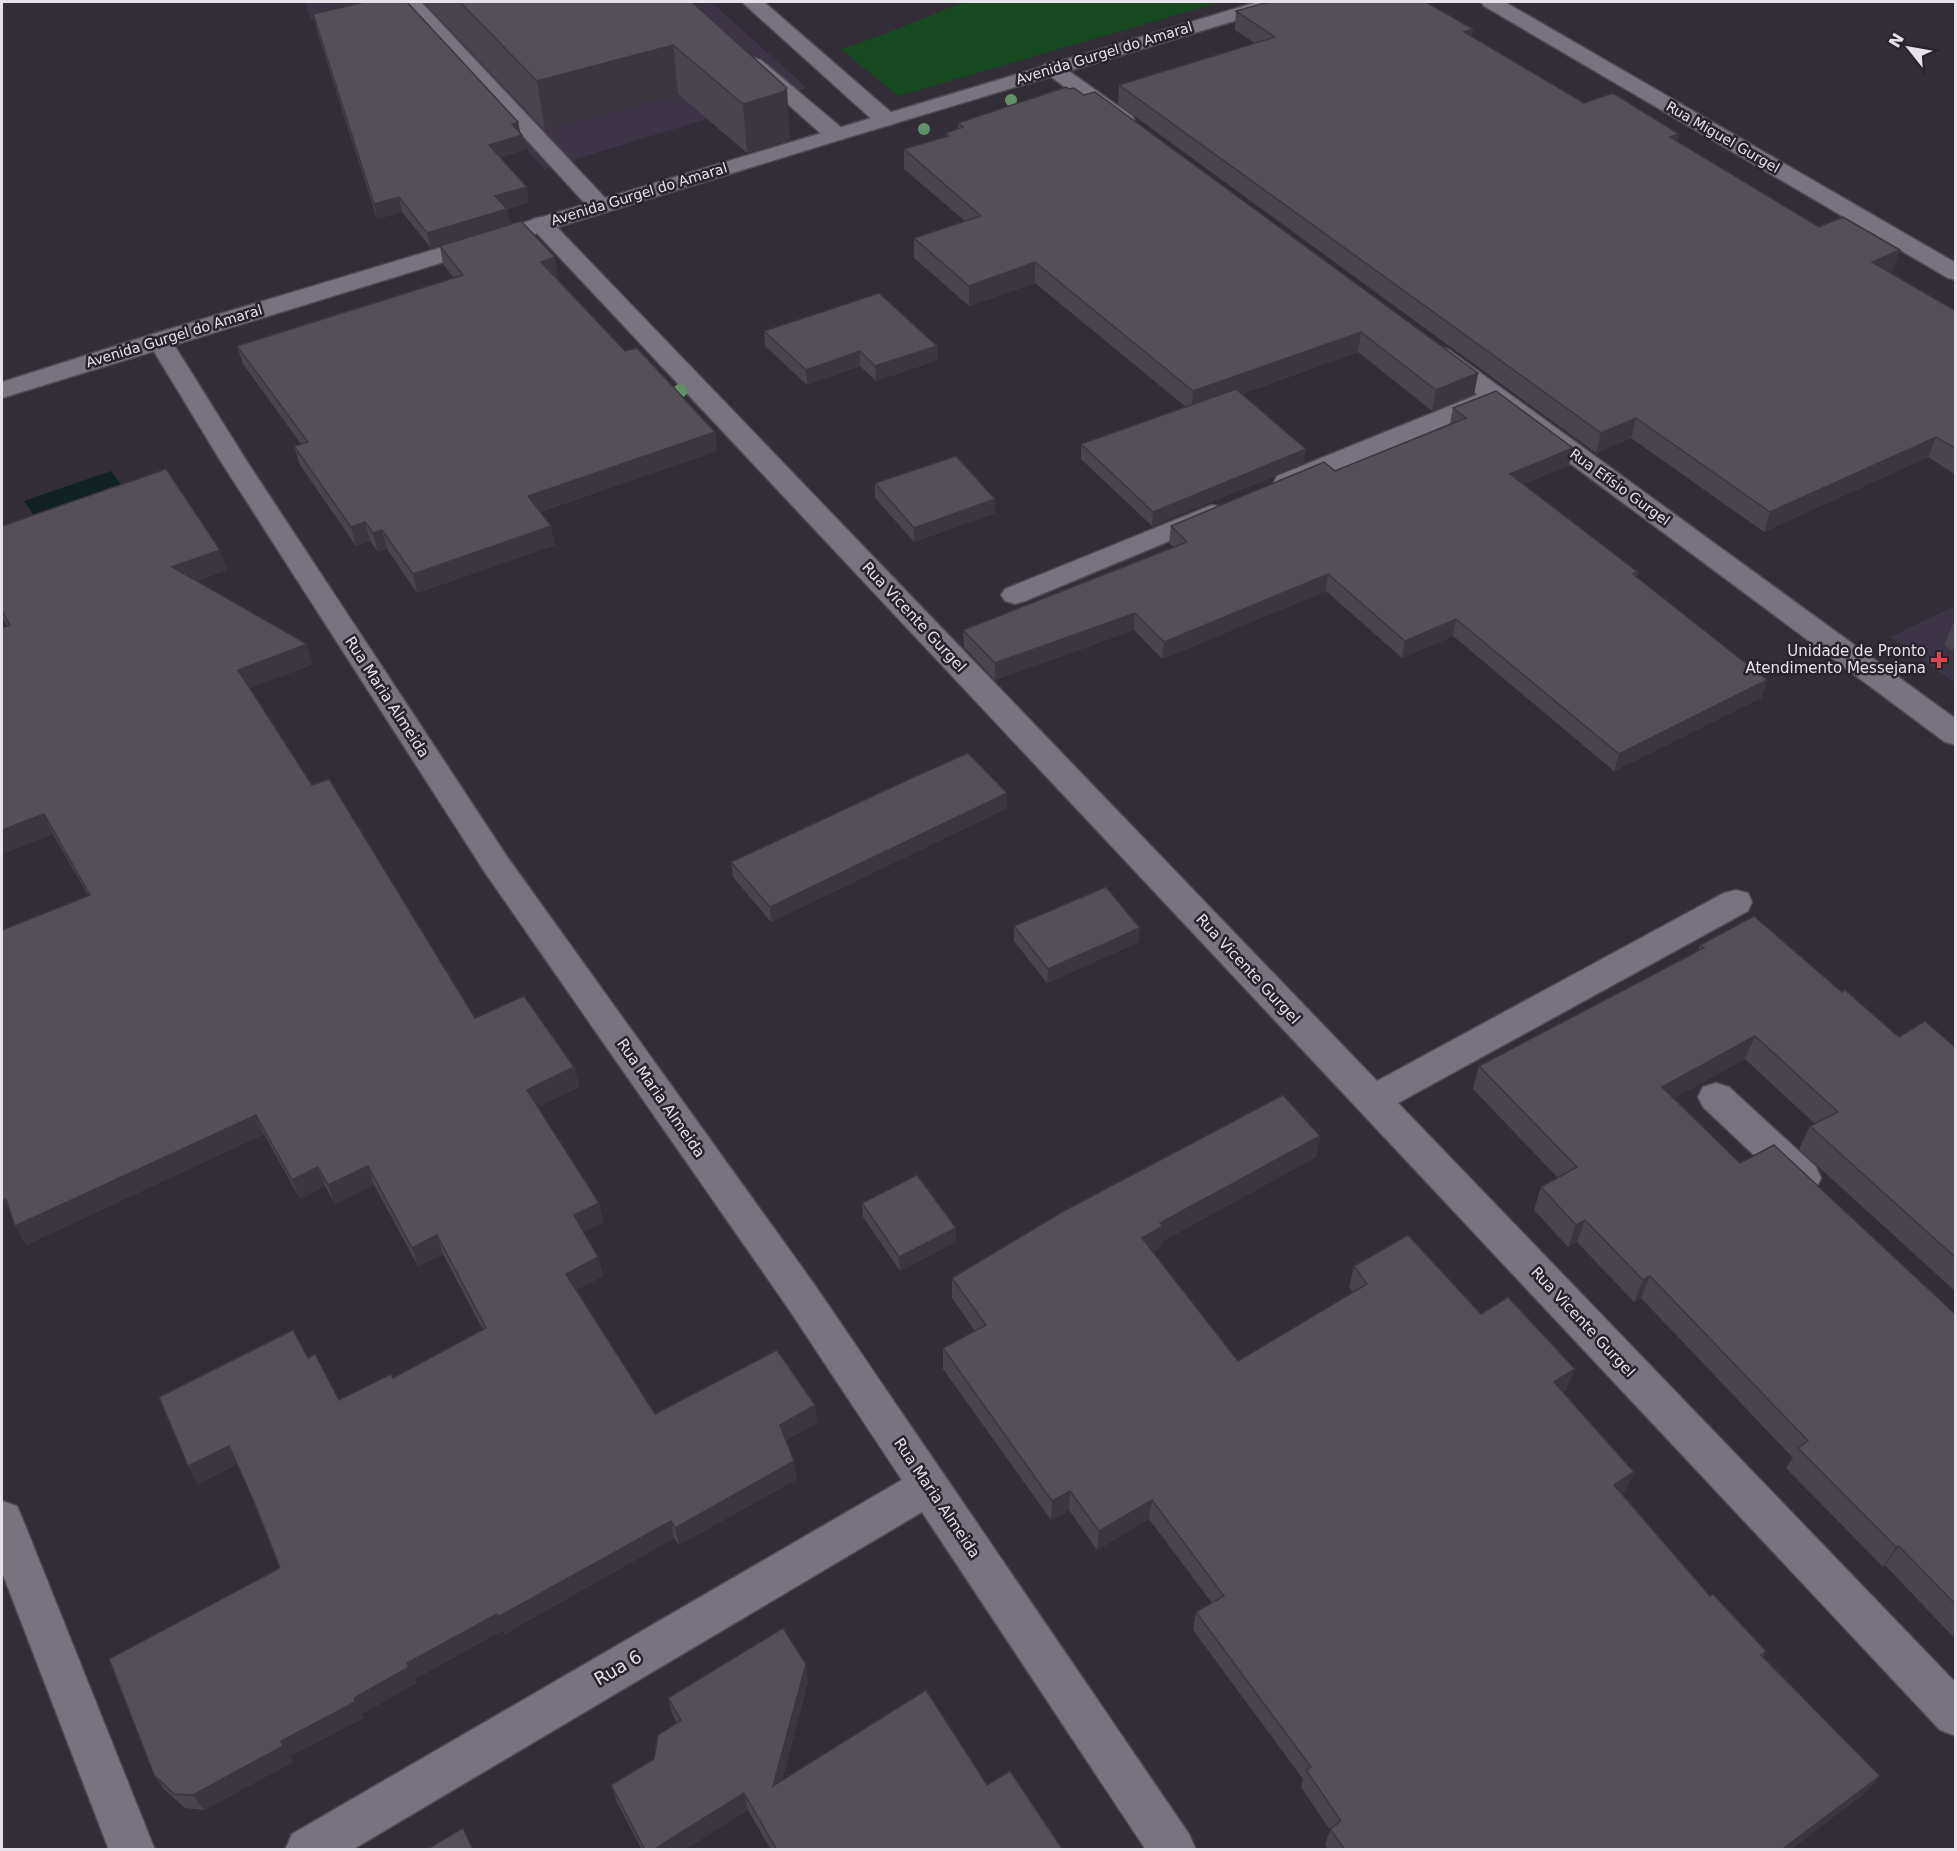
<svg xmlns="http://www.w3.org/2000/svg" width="1957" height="1851" font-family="'DejaVu Sans',sans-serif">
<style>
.built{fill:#3d3445}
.green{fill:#184a21}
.water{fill:#102222}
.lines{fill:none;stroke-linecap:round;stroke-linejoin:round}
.service-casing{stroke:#504a54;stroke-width:3}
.minor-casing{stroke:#504a54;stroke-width:3}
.tertiary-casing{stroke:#504a54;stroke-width:3}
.service{fill:#79727f;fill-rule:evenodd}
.minor{fill:#79727f;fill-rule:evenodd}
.tertiary{fill:#79727f;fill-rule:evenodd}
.tree{fill:#609268}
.wall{fill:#49444d}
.shaded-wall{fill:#3c373f}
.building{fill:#554f5a;stroke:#3c373f;stroke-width:1.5}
.health-dot{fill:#e0444e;stroke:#29232e;stroke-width:2}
.labels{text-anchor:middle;stroke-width:5;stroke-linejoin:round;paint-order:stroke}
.far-street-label{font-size:14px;fill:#e6e2e9;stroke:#29232e}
.street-label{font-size:15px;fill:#e6e2e9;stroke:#29232e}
.poi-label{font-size:15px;fill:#e6e2e9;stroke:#29232e;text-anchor:end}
.near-street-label{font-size:18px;fill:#e6e2e9;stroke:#29232e}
</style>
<rect width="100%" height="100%" fill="#332d38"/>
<!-- built -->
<g class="built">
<path d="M 305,2 L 711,2 L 807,88 L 544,169 L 404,15 L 311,21 Z"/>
<path d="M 1955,606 L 1955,683 L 1890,637 Z"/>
</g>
<!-- green -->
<path class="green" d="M 964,2 L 1220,2 L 898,96 L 841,49 C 883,36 923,18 964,2 Z"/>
<!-- water -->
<path class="water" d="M 111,471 L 126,492 L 39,523 L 24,501 Z"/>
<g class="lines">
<defs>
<g id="service">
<path d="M 400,2 L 421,2 L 608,201 L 612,206 L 608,211 L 600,213 L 592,211 Z"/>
<path d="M 754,58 L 761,60 L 843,129 L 846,134 L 843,139 L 835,141 L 827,139 L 747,68 L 743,64 L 747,60 Z"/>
<path d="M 1494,388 L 1503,391 L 1507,396 L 1503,401 L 1297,488 L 1287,490 L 1277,488 L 1274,482 L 1277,476 Z"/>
<path d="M 1212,505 L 1222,507 L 1226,513 L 1222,519 L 1025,601 L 1015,604 L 1005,601 L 1001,595 L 1005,589 Z"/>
</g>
<g id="minor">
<path d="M 742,2 L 764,2 L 893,114 L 896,119 L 893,124 L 885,126 L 877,124 Z"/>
<path d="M 1481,2 L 1505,2 L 1956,263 L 1956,280 L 1948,278 L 1484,6 Z"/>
<path d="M 1052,62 L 1059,64 L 1132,116 L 1135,121 L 1132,126 L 1124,128 L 1116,126 L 1045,72 L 1041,68 L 1045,64 Z"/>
<path d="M 541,217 L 549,219 L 1377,1081 L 1724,893 L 1736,890 L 1748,893 L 1752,902 L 1748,911 L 1398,1103 L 1956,1683 L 1956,1736 L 1940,1730 L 533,229 L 529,224 L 533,219 Z"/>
<path d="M 159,333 L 168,335 L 171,340 L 246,460 L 508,858 L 814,1284 L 1189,1834 L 1196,1850 L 1146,1850 L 922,1512 L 352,1850 L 285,1850 L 292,1834 L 902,1480 L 788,1308 L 486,874 L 220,460 L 147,340 L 150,335 Z"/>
<path d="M 1440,347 L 1449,350 L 1956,719 L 1956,745 L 1945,742 L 1431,360 L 1427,355 L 1431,350 Z"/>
<path d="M 1716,1083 L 1729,1087 L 1816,1167 L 1821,1178 L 1816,1189 L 1803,1193 L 1790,1189 L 1703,1107 L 1698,1097 L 1703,1087 Z"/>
<path d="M 2,1501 L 17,1506 L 23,1520 L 155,1850 L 109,1850 L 2,1572 Z"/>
</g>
<path id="tertiary" d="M 1257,2 L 1287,2 L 1284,6 L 843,139 L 2,398 L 2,382 L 150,335 Z"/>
</defs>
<!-- service casing -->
<use href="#service" class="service-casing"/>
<!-- minor casing -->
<use href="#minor" class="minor-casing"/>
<!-- tertiary casing -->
<use href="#tertiary" class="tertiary-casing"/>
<!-- service -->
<use href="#service" class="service"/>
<!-- minor -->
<use href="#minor" class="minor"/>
<!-- tertiary -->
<use href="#tertiary" class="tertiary"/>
</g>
<!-- trees -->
<g class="tree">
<circle cx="1011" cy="100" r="6"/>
<circle cx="924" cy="129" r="6"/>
<circle cx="680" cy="391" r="7"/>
</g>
<!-- wall -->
<g class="wall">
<path d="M 424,2 L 692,2 L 790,137 L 786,141 L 747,153 L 678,94 L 545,130 Z"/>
<path d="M 1236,11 L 1473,29 L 1471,36 L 1584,103 L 1677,141 L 1819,227 L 1893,270 L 1889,272 L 1956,311 L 1956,475 L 1928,457 L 1764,532 L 1631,438 L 1596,453 L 1118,104 L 1119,85 L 1255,43 L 1235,30 Z"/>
<path d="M 313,14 L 518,122 L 520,133 L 522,135 L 525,150 L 500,157 L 529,202 L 507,209 L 510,224 L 431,248 L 402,212 L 377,219 L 316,28 Z"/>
<path d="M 958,123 L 1478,373 L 1474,394 L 1432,411 L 1358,352 L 1241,394 L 1304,464 L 1152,526 L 1081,459 L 1081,444 L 1186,407 L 1035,283 L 969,306 L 914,258 L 914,238 L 965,221 L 904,169 L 904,149 L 946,137 L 946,133 L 958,129 Z"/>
<path d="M 440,246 L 558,275 L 555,276 L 625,351 L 715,432 L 717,451 L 540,512 L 555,545 L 417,593 L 387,549 L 378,552 L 370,541 L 356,546 L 300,465 L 294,446 L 301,444 L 243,364 L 237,346 L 454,278 L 443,264 Z"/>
<path d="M 764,331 L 937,346 L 938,360 L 876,381 L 860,366 L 807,385 L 765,346 Z"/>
<path d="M 1453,408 L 1569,465 L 1523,484 L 1638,572 L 1636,577 L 1767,680 L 1761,698 L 1614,771 L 1453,636 L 1402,658 L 1326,591 L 1162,659 L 1134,630 L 995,680 L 964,647 L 963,630 L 1173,547 L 1169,543 L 1171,526 L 1335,471 L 1450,424 Z"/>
<path d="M 875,483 L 995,513 L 914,542 L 875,498 Z"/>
<path d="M 2,526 L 220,550 L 227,570 L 196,581 L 313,664 L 250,688 L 312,785 L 475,1018 L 574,1067 L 579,1087 L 538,1107 L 599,1203 L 603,1222 L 584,1232 L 598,1257 L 603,1276 L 576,1290 L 655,1414 L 817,1423 L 786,1440 L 797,1479 L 679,1545 L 674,1538 L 505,1634 L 503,1630 L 415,1679 L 416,1683 L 362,1714 L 364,1718 L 290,1756 L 293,1762 L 204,1810 L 185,1808 L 165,1790 L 154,1775 L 280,1568 L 254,1502 L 237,1464 L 198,1484 L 188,1466 L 308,1358 L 339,1400 L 393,1378 L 483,1330 L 443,1254 L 418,1266 L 374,1185 L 335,1204 L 325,1186 L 300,1199 L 264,1134 L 26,1245 L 88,895 L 53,834 L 2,854 L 7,626 L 2,617 Z"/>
<path d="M 1956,623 L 1956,653 L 1944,645 L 1953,624 Z"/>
<path d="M 1007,808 L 771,922 L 733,877 L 731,862 Z"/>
<path d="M 1014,926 L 1139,942 L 1047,983 L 1014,941 Z"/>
<path d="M 1700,945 L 1842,992 L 1899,1037 L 1956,1048 L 1956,1292 L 1799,1149 L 1810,1126 L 1815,1124 L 1745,1059 L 1674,1098 L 1740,1163 L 1956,1314 L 1956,1640 L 1885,1565 L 1883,1567 L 1786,1468 L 1793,1458 L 1641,1298 L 1634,1302 L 1577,1242 L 1568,1247 L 1534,1210 L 1541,1187 L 1558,1178 L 1473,1089 L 1479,1066 L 1698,952 Z"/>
<path d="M 1320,1136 L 1316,1157 L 1161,1242 L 1161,1247 L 1152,1252 L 1238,1361 L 1353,1292 L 1349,1287 L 1354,1266 L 1481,1314 L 1567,1389 L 1563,1392 L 1634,1472 L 1625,1491 L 1622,1493 L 1710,1596 L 1766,1651 L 1763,1657 L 1880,1776 L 1866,1792 L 1790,1850 L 1328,1850 L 1325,1845 L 1330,1830 L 1301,1787 L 1303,1779 L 1193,1630 L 1196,1612 L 1212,1603 L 1149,1519 L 1097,1550 L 1069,1510 L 1051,1520 L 943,1369 L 943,1348 L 975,1331 L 952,1298 L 952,1278 Z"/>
<path d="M 862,1203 L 956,1228 L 956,1242 L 900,1271 L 863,1217 Z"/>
<path d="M 808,1682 L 782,1780 L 987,1785 L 1063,1850 L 771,1850 L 748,1810 L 684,1850 L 642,1850 L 617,1802 L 611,1785 L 654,1759 L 677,1723 L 673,1716 L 668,1698 Z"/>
</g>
<!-- shaded-wall -->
<g class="shaded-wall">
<path d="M 1473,29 L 1469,48 L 1464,32 Z"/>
<path d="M 673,45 L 678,94 L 545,130 L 537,81 Z"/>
<path d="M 787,88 L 790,137 L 786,141 L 747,153 L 743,104 Z"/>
<path d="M 518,122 L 521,136 L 522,135 L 525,150 L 492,159 L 489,145 L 512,124 Z"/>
<path d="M 1679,134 L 1674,153 L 1670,137 Z"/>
<path d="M 527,187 L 529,202 L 498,211 L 495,196 Z"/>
<path d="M 399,197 L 402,212 L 377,219 L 374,204 Z"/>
<path d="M 507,209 L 510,224 L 431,248 L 427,233 Z"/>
<path d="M 1900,250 L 1893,270 L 1866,281 L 1872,262 Z"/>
<path d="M 555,257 L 558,275 L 544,280 L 541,262 Z"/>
<path d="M 1035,262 L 1035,283 L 969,306 L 969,286 Z"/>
<path d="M 1361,332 L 1358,352 L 1191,411 L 1193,391 Z"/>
<path d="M 937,346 L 938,360 L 876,381 L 875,366 Z"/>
<path d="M 860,351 L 860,366 L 807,385 L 806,370 Z"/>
<path d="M 1478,373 L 1474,394 L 1432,411 L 1436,390 Z"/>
<path d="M 1636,418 L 1631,438 L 1596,453 L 1601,433 Z"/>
<path d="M 715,432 L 717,451 L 531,515 L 528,496 Z"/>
<path d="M 1936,437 L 1928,457 L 1764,532 L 1770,512 Z"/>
<path d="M 1573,448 L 1569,465 L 1506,491 L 1510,474 Z"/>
<path d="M 1306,449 L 1304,464 L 1152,526 L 1153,512 Z"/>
<path d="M 995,499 L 995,513 L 914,542 L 914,528 Z"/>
<path d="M 365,522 L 370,541 L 356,546 L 351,527 Z"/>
<path d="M 551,526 L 555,545 L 417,593 L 413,574 Z"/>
<path d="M 382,530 L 387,549 L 378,552 L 373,533 Z"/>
<path d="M 220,550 L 227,570 L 179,587 L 172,567 Z"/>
<path d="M 1328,574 L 1326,591 L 1162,659 L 1164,642 Z"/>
<path d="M 1135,613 L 1134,630 L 995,680 L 995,663 Z"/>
<path d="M 1456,619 L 1453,636 L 1402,658 L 1405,641 Z"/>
<path d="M 307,644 L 313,664 L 245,690 L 238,670 Z"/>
<path d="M 1767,680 L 1761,698 L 1614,771 L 1619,754 Z"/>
<path d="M 1007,793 L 1007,808 L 771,922 L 770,907 Z"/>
<path d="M 44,814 L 53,834 L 2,854 L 2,830 Z"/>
<path d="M 1140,928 L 1139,942 L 1047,983 L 1048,969 Z"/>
<path d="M 1755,1036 L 1745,1059 L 1654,1109 L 1662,1087 Z"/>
<path d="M 574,1067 L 579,1087 L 532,1110 L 527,1090 Z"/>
<path d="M 256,1115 L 264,1134 L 26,1245 L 15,1226 Z"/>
<path d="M 1320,1136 L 1316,1157 L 1161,1242 L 1161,1247 L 1140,1259 L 1142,1238 L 1160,1223 Z"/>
<path d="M 368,1166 L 374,1185 L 335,1204 L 328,1185 Z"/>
<path d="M 318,1167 L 325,1186 L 300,1199 L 292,1180 Z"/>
<path d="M 6,1199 L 14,1220 L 3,1201 Z"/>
<path d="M 599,1203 L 603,1222 L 579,1234 L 574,1215 Z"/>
<path d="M 1585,1220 L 1577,1242 L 1568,1247 L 1576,1225 Z"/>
<path d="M 956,1228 L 956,1242 L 900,1271 L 899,1257 Z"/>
<path d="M 437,1235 L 443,1254 L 418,1266 L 412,1248 Z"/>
<path d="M 598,1257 L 603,1276 L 571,1293 L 566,1274 Z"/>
<path d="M 1650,1276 L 1641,1298 L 1634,1302 L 1643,1280 Z"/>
<path d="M 1575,1369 L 1567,1389 L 1547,1402 L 1554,1382 Z"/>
<path d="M 815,1405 L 817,1423 L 782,1442 L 780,1425 Z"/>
<path d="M 229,1446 L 238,1464 L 198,1484 L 188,1466 Z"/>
<path d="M 794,1461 L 797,1479 L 679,1545 L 675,1528 Z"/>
<path d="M 1634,1472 L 1625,1491 L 1606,1504 L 1614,1485 Z"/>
<path d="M 1070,1491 L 1069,1510 L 1051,1520 L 1052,1501 Z"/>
<path d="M 1152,1500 L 1149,1519 L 1097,1550 L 1099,1531 Z"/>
<path d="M 671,1521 L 674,1538 L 505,1634 L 498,1617 Z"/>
<path d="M 1899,1546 L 1885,1565 L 1883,1567 L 1896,1547 Z"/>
<path d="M 497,1614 L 503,1630 L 415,1679 L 416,1683 L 362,1714 L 364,1718 L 290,1756 L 293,1762 L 204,1810 L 193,1795 L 281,1741 L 354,1698 L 407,1663 Z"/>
<path d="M 806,1664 L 808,1682 L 776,1803 L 773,1786 Z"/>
<path d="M 1880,1776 L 1866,1792 L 1790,1850 L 1781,1850 Z"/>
<path d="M 744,1793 L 748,1810 L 684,1850 L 653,1850 Z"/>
</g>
<!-- building -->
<g class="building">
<path d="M 364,2 L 407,2 L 518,122 L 512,124 L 522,135 L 489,145 L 527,187 L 495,196 L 507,209 L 427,233 L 399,197 L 374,204 L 313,14 Z"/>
<path d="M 460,2 L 692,2 L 787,88 L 783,92 L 743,104 L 673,45 L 537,81 Z"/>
<path d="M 1269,2 L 1426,2 L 1473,29 L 1464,32 L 1584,103 L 1613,93 L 1679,134 L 1670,137 L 1819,227 L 1843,217 L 1900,250 L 1872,262 L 1956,311 L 1956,449 L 1936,437 L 1770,512 L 1636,418 L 1601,433 L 1119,85 L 1275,37 L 1236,11 Z"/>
<path d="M 1066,87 L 1069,89 L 1074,88 L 1084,95 L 1095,92 L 1478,373 L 1436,390 L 1361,332 L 1193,391 L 1035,262 L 969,286 L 914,238 L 981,216 L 904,149 L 949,136 L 946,133 L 963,127 L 958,123 Z"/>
<path d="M 521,221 L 555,257 L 541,262 L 625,351 L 637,348 L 715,432 L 528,496 L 551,526 L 413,574 L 382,530 L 373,533 L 365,522 L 351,527 L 294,446 L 308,442 L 237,346 L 463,275 L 440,246 Z"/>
<path d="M 879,293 L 937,346 L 875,366 L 860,351 L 806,370 L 764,331 Z"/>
<path d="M 1236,389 L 1306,449 L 1153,512 L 1081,444 Z"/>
<path d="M 1496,391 L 1573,448 L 1510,474 L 1638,572 L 1633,574 L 1767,680 L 1619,754 L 1456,619 L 1405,641 L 1328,574 L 1164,642 L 1135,613 L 995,663 L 963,630 L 1187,542 L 1171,526 L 1324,462 L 1335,471 L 1466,418 L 1453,408 Z"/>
<path d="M 956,456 L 995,499 L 914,528 L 875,483 Z"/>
<path d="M 166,469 L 220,550 L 172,567 L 307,644 L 238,670 L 312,785 L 329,779 L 475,1018 L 524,996 L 574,1067 L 527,1090 L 599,1203 L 574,1215 L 598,1257 L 566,1274 L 655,1414 L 777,1350 L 815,1405 L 780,1425 L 794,1461 L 675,1528 L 671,1521 L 498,1617 L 497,1614 L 407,1663 L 409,1667 L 354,1698 L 355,1702 L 281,1741 L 283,1746 L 193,1795 L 174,1794 L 154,1775 L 109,1659 L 280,1568 L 254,1502 L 229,1446 L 188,1466 L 159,1397 L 293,1330 L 308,1358 L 315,1354 L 339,1400 L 391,1374 L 393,1378 L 486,1328 L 437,1235 L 412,1248 L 368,1166 L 328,1185 L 318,1167 L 292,1180 L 256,1115 L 15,1226 L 6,1199 L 3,1201 L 2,1198 L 2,930 L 90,895 L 44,814 L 2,830 L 2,628 L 10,625 L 2,611 L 2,526 Z"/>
<path d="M 968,753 L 1007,793 L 770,907 L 731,862 L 916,776 Z"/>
<path d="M 1106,887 L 1140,928 L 1048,969 L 1014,926 Z"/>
<path d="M 1754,916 L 1842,992 L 1845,990 L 1899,1037 L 1925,1021 L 1956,1048 L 1956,1258 L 1810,1126 L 1838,1112 L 1755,1036 L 1662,1087 L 1740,1163 L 1774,1145 L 1954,1313 L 1956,1314 L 1956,1605 L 1899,1546 L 1896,1547 L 1798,1448 L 1808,1441 L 1650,1276 L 1643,1280 L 1585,1220 L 1576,1225 L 1541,1187 L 1577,1167 L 1479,1066 L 1704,948 L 1700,945 Z"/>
<path d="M 1283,1095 L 1320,1136 L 1160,1223 L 1163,1226 L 1142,1238 L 1238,1361 L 1367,1284 L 1354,1266 L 1408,1235 L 1481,1314 L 1508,1297 L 1575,1369 L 1554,1382 L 1634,1472 L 1614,1485 L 1710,1596 L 1713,1594 L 1766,1651 L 1761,1655 L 1880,1776 L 1781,1850 L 1345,1850 L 1330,1829 L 1341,1821 L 1306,1770 L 1311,1767 L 1196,1612 L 1224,1596 L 1152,1500 L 1099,1531 L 1070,1491 L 1052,1501 L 943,1348 L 986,1325 L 952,1278 L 1062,1212 Z"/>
<path d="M 917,1175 L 956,1228 L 899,1257 L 862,1203 Z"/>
<path d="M 783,1628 L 806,1664 L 773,1786 L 926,1690 L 987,1785 L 1010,1771 L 1063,1850 L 777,1850 L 744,1793 L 653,1850 L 645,1850 L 611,1785 L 654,1759 L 658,1735 L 681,1720 L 668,1698 Z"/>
<path d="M 463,1828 L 473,1850 L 426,1850 Z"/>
</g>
<!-- markers -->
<path class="health-dot" d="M1936 651h6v6h6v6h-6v6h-6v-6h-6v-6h6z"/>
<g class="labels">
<!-- far-street labels -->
<g class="far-street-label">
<text transform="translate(1104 53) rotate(-17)" y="5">Avenida Gurgel do Amaral</text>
<text transform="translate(1723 137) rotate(30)" y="5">Rua Miguel Gurgel</text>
<text transform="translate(639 194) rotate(-17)" y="5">Avenida Gurgel do Amaral</text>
<text transform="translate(174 336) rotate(-17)" y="5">Avenida Gurgel do Amaral</text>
<text transform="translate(1620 487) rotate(36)" y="5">Rua Efísio Gurgel</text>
</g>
<!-- street labels -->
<g class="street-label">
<text transform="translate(914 617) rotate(47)" y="5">Rua Vicente Gurgel</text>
<text transform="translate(387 697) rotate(57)" y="5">Rua Maria Almeida</text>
<text transform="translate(1248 969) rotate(47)" y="5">Rua Vicente Gurgel</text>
<text transform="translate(661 1098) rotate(55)" y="5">Rua Maria Almeida</text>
<text transform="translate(1583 1322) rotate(47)" y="5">Rua Vicente Gurgel</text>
<text transform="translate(937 1498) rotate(56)" y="5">Rua Maria Almeida</text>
</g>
<!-- poi labels -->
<g class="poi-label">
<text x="1926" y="656">Unidade de Pronto<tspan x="1926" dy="17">Atendimento Messejana</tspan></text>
</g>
<!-- near-street labels -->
<g class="near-street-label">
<text transform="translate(618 1668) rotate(-30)" y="6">Rua 6</text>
</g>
</g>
<!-- border -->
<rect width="1957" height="1851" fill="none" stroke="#e6e2e9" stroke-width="6"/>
<!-- north arrow -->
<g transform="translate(1909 48) rotate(301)" stroke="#29232e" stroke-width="4.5" paint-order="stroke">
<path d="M0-4.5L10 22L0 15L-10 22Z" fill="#e6e2e9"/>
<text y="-9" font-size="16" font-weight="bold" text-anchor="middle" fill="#e6e2e9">N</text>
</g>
</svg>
